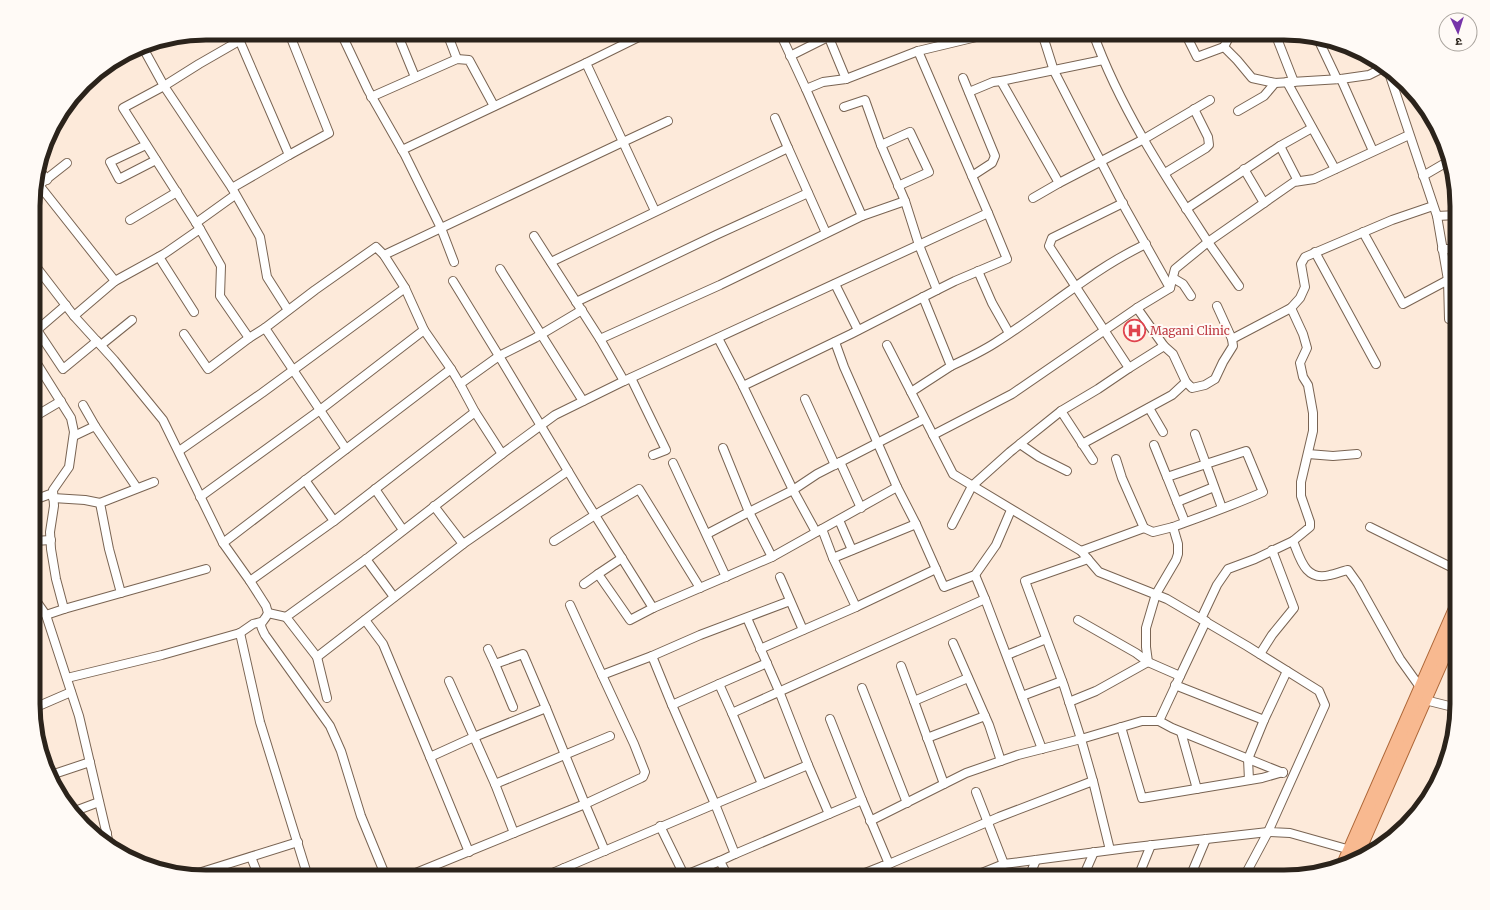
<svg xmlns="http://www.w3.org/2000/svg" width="1490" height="910" font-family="Merriweather,'Noto Sans Devanagari',serif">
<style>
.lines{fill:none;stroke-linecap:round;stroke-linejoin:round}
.street-casing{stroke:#796453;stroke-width:10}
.primary-casing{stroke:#ad6637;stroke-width:14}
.street{stroke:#fff;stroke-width:8}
.primary{stroke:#f8b990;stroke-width:12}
.labels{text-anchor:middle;stroke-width:4;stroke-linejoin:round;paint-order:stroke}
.health-label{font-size:12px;fill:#be3a42;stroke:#fffaf6;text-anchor:start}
.rim{fill:none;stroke:#2b231b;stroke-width:5}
</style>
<rect width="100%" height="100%" fill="#fdeada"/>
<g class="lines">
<defs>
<g id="street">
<path d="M 289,33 L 329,133 L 289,155"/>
<path d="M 341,33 L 368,90 L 405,155 L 441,228 L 454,262"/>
<path d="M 397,33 L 415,77"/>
<path d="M 447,33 L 457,59"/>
<path d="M 647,33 L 586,63 L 623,142 L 668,121"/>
<path d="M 780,33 L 806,89"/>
<path d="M 827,33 L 846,79"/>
<path d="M 1093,33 C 1120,108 1165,176 1208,242 L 1175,269 L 1170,288"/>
<path d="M 1185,33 L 1197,57 L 1224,47 L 1237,60 L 1252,78 L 1275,83 L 1341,79 L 1369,75 L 1385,67"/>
<path d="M 1318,39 L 1337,79"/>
<path d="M 1278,41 L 1294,82"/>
<path d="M 142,46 L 164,86 L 232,188 L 260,237 L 267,277 L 288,310"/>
<path d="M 1224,47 L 1231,33"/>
<path d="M 790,56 L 828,37"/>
<path d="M 1103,60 L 1001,81 L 1059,183 L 1144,139 L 1210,100"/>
<path d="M 1388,70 L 1437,216 L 1457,215"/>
<path d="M 963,78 L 995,156 L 992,163 L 972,176"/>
<path d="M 1341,79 L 1373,151"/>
<path d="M 1287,82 L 1335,169"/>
<path d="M 969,92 L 993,82 L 1001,81"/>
<path d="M 371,97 L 457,59 L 469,60 L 494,106"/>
<path d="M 844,107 L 865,100 L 881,145 L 905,201"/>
<path d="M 1238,111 L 1264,96 L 1275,83"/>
<path d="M 775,118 L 788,148"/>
<path d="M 146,145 L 110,162 L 119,179 L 156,160"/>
<path d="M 881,145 L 910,132 L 929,172 L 898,186"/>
<path d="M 1280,146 L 1298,181"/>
<path d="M 402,150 L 586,63"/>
<path d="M 39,169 L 47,180"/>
<path d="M 1244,169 L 1264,203"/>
<path d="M 1165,173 L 1206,148 L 1209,145 L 1208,137 L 1194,109"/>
<path d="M 1423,176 L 1447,162"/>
<path d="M 39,185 L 67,163"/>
<path d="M 232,188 L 289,155 L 238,37"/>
<path d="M 34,189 L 39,185 L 115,281"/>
<path d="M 1033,198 L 1059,183"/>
<path d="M 1186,209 L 1280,146 L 1312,128"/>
<path d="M 1437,216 L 1448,280 L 1457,277"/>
<path d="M 130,220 L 177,192"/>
<path d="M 196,223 L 235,195"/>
<path d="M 200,229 L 123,108 L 164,86 L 199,64 L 239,41 L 236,33"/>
<path d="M 1363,232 L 1403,304 L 1448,280 L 1449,319 L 1457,318"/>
<path d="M 534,236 L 600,339"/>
<path d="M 1442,249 L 1457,249"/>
<path d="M 1315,252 L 1376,364"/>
<path d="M 384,255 L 623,142 L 655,211"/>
<path d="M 159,257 L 194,312"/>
<path d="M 551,262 L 788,148 L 826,233"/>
<path d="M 34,264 L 74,316 L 114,360 L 163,420 L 223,543 L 250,581 L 266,606 L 268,613 C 263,625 257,620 265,635 L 330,726 L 341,751 L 361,816 L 386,877"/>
<path d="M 500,269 L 583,401"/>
<path d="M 978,271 L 992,303 L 1009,333"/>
<path d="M 1173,278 L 1183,284 L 1191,296"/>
<path d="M 453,281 L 499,356 L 583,496 L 653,608 L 772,557 L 749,512 L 793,490 L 743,386 L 851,334 L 937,290 L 919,245 L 905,201 L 862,216 L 806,89 L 823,82 L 846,79 L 918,51"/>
<path d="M 835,284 L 858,330"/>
<path d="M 1239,286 L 1208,242 L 1294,182 L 1314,179 L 1409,135"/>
<path d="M 937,290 L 955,281 L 1007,259 L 988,213"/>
<path d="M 923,297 L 951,366 L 911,392 L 953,474 L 1081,551 L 1099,572 L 1167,599 L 1247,646 L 1319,691 L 1325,705 L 1268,832 L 1290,833 L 1354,851"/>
<path d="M 576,302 L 716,235 L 808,193"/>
<path d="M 66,305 L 37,330 L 63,369 L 97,341"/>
<path d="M 1217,306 L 1232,339 L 1291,308"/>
<path d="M 1137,308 L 1164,346 L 1173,354 L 1186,382 L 1192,388 L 1205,385 L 1215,379 L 1223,362 L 1233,346 L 1232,339"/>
<path d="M 74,316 L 115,281 L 164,254 L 200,229 L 221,266 L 220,296 L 249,338 L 265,328"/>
<path d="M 184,334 L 208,369 L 249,338"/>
<path d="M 718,338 L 743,386"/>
<path d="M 101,345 L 132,320"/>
<path d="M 887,345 L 911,392"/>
<path d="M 34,359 L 71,418 L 74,432 L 69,467 L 53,490 L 54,506 L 50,532 L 51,549 L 56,579 L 64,609 L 46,615"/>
<path d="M 951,366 C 966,359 981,352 995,343 C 1046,311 1091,270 1146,244"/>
<path d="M 1129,368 L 1164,346"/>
<path d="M 631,378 L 666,450 L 653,455"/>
<path d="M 624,381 L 600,339 L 720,285 L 862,216"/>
<path d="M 460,384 L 499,356 L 535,338 L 582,310"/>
<path d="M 805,399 L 835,465"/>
<path d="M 83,405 L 95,426"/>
<path d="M 1149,408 L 1163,432"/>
<path d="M 1061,411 L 1098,389 L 1129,368 L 1049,246 L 1052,238 L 1123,203"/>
<path d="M 34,417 L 61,401"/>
<path d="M 933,435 L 1012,394 L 1137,308 L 1170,288 L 1125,208 L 1074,110 L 1054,71 L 1042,33"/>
<path d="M 74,436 L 95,426 L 137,488"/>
<path d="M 1020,444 L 1039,457 L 1067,471"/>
<path d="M 1082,444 L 1172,395 L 1186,382"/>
<path d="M 1154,445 L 1167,477"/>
<path d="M 346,449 L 265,328 L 315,290 L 376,247 L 384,255 L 405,288"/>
<path d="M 179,451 L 262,393 L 405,288 L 424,330 L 451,369"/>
<path d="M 1308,454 L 1333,456 L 1357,454"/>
<path d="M 840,462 L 861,508"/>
<path d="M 673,463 L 726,577"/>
<path d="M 375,489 L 403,530"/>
<path d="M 200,497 L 320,410 L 424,330"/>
<path d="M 53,498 L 85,500 L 100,503"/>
<path d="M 34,500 L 53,493"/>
<path d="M 1177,502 L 1214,487"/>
<path d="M 839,520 L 852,550"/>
<path d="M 334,521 L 475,412"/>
<path d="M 1185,522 L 1167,477 L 1206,464 L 1195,434"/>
<path d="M 916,524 L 944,587 L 975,575 L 996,545 L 1011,510"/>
<path d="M 952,525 L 972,486 L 1010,452 L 1061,411 L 1093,460"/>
<path d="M 1173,527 C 1203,516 1234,505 1263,492 L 1246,451 L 1206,464 L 1222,508"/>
<path d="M 1370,527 L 1457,570"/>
<path d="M 822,529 L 833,558 L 916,524 L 897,487"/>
<path d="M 816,532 L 793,490 L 817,474 L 924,419"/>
<path d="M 707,534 L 749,512 L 723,448"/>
<path d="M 34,541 L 51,540"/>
<path d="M 554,541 L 595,515 L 639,489 L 700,588"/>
<path d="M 1293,541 L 1310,527 L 1310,522 L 1301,496 L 1301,482 L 1313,431 L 1313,413 L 1308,385 L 1303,377 L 1300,363 L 1307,348 L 1303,334 L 1291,308 L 1300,298 L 1305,287 L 1301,264 L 1305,257 L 1392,220 L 1433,206"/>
<path d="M 223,543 L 451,369 L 460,384 L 475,412 L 502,454 L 555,415 L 624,381 L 988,213 L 918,51 L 993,33"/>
<path d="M 463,544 L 568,471"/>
<path d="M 1081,551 L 1144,528 L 1122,478 L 1116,459"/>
<path d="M 772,557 L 897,487 L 844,367 L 835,342"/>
<path d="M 622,558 L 598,574 L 630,620 L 653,608"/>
<path d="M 366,559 L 394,597"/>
<path d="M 1088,559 L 1025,581 L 1064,686 L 1081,739 L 1142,721 L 1159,721 L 1180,676"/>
<path d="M 780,577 L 803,630"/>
<path d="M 250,581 L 334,521 L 305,480"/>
<path d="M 584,584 L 598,574"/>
<path d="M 121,593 L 109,549 L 100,503 L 154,482"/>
<path d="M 34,598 L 46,615 L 79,716 L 110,848"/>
<path d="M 985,599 L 1042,749"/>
<path d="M 570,605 L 602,675"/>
<path d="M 856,607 L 936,569"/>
<path d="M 64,609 L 206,569"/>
<path d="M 268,613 L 286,617"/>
<path d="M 1201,619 L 1217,585 L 1228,569 L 1255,559 L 1293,541 C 1300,558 1305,582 1330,575 C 1336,574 1342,571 1348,570 L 1358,584 L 1400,659 L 1420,687"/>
<path d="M 365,620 L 383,644 L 430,757 L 474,737 L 546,708 L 585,804 L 406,877"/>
<path d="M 1078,620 L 1136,653 L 1148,662 L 1180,676 L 1206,621"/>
<path d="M 240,633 L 260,722 L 308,877"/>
<path d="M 953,643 L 989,725 L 1001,761"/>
<path d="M 488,649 L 495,664"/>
<path d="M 760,649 L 856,607 L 833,558"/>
<path d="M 1260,654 L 1272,635 L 1294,608 L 1272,550"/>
<path d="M 1007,655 L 1046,639"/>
<path d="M 652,656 L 700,635 L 790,601"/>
<path d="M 317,657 L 463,544 L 434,506"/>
<path d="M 901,666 L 914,701 L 968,678"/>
<path d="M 67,678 L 162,655 L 240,633 L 253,624 L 261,622"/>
<path d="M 449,681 L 495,784"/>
<path d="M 719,684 L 767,663"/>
<path d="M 1175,685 L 1264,720 L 1287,671"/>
<path d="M 862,688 L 907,803"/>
<path d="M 1022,696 L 1062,681"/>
<path d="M 327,698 L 317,657 L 286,617 L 369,557 L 502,454"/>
<path d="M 1425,700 L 1457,708"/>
<path d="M 914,701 L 944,784"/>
<path d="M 1069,702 L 1096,691 L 1148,662 L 1146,647 L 1146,628 L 1156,594 L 1176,560 L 1178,554 L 1178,544 L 1173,527 L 1153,532 L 1144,528"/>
<path d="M 513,707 L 495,664 L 523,654 L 546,708"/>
<path d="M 34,708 L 71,692"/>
<path d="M 732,713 L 719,684 L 672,705 L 715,804 L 808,765 L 779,691 L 747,618"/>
<path d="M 830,719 L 862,800"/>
<path d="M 1159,721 L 1172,728 L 1283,773"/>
<path d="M 1121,727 L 1142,798 L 1262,778 L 1283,772"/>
<path d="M 1181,732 L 1197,789"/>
<path d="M 927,738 L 985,716"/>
<path d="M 430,757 L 469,852"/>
<path d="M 808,765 L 829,814"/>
<path d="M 51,775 L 90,762"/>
<path d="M 1249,780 L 1248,759 L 1264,720"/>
<path d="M 762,784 L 732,713 L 985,599 L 975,575"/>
<path d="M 976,792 L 1004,864"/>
<path d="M 75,811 L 99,802"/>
<path d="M 870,821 L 966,773 L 1018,755 L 1081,739 L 1093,781"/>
<path d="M 660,826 L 684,875"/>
<path d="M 514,833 L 495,784 L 610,736"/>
<path d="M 98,835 L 107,833"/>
<path d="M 605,851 L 585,804 L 641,778 L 643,777 L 645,772 L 634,744 L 602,675 L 652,656 L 672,705"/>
<path d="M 735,854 L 862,800 L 889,864 L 883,866"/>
<path d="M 251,857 L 259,877"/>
<path d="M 889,864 L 999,817 L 1093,781 L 1110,850"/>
<path d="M 564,868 L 568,877"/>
<path d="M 192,875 L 298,842"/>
<path d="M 543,877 L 715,804 L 735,854 L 720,861 L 728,877"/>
<path d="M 681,877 L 720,861"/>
<path d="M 855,877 L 883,866 L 887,877"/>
<path d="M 972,877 L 1004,864 L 1127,848 L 1268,832"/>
<path d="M 1029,877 L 1036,860"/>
<path d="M 1083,877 L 1094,852"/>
<path d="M 1138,877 L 1151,845"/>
<path d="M 1190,877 L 1206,839"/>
<path d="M 1244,877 L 1268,832"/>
</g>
<g id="primary">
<path d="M 1356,858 L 1457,627"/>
<path d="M 1344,862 L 1457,604"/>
</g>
</defs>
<!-- street casing -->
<use href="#street" class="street-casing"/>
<!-- primary casing -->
<use href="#primary" class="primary-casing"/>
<!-- street -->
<use href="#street" class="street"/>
<!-- primary -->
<use href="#primary" class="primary"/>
</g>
<!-- icons -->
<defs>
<symbol id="hospital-ring" viewBox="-11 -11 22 22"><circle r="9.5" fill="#fffaf6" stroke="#e0444e" stroke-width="1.5"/><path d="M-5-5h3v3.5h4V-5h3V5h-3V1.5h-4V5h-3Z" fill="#e0444e"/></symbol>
</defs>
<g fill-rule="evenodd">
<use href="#hospital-ring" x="1122" y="318" width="25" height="25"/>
</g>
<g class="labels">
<!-- health labels -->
<g class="health-label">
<text x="1150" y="335">Magani Clinic</text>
</g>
</g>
<!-- crop -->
<path d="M0 0H1490V910H0ZM206 40H1284A166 166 0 0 1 1450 206V704A166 166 0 0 1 1284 870H206A166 166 0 0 1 40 704V206A166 166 0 0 1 206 40Z" fill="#fffaf6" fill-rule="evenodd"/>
<path class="rim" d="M206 40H1284A166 166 0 0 1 1450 206V704A166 166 0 0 1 1284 870H206A166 166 0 0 1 40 704V206A166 166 0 0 1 206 40Z"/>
<!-- north arrow -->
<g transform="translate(1458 32) rotate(176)"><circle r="19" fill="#fffaf6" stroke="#aaa49e"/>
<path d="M0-3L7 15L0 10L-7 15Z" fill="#7634a9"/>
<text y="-6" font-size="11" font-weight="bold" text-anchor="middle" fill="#2b231b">उ</text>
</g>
</svg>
